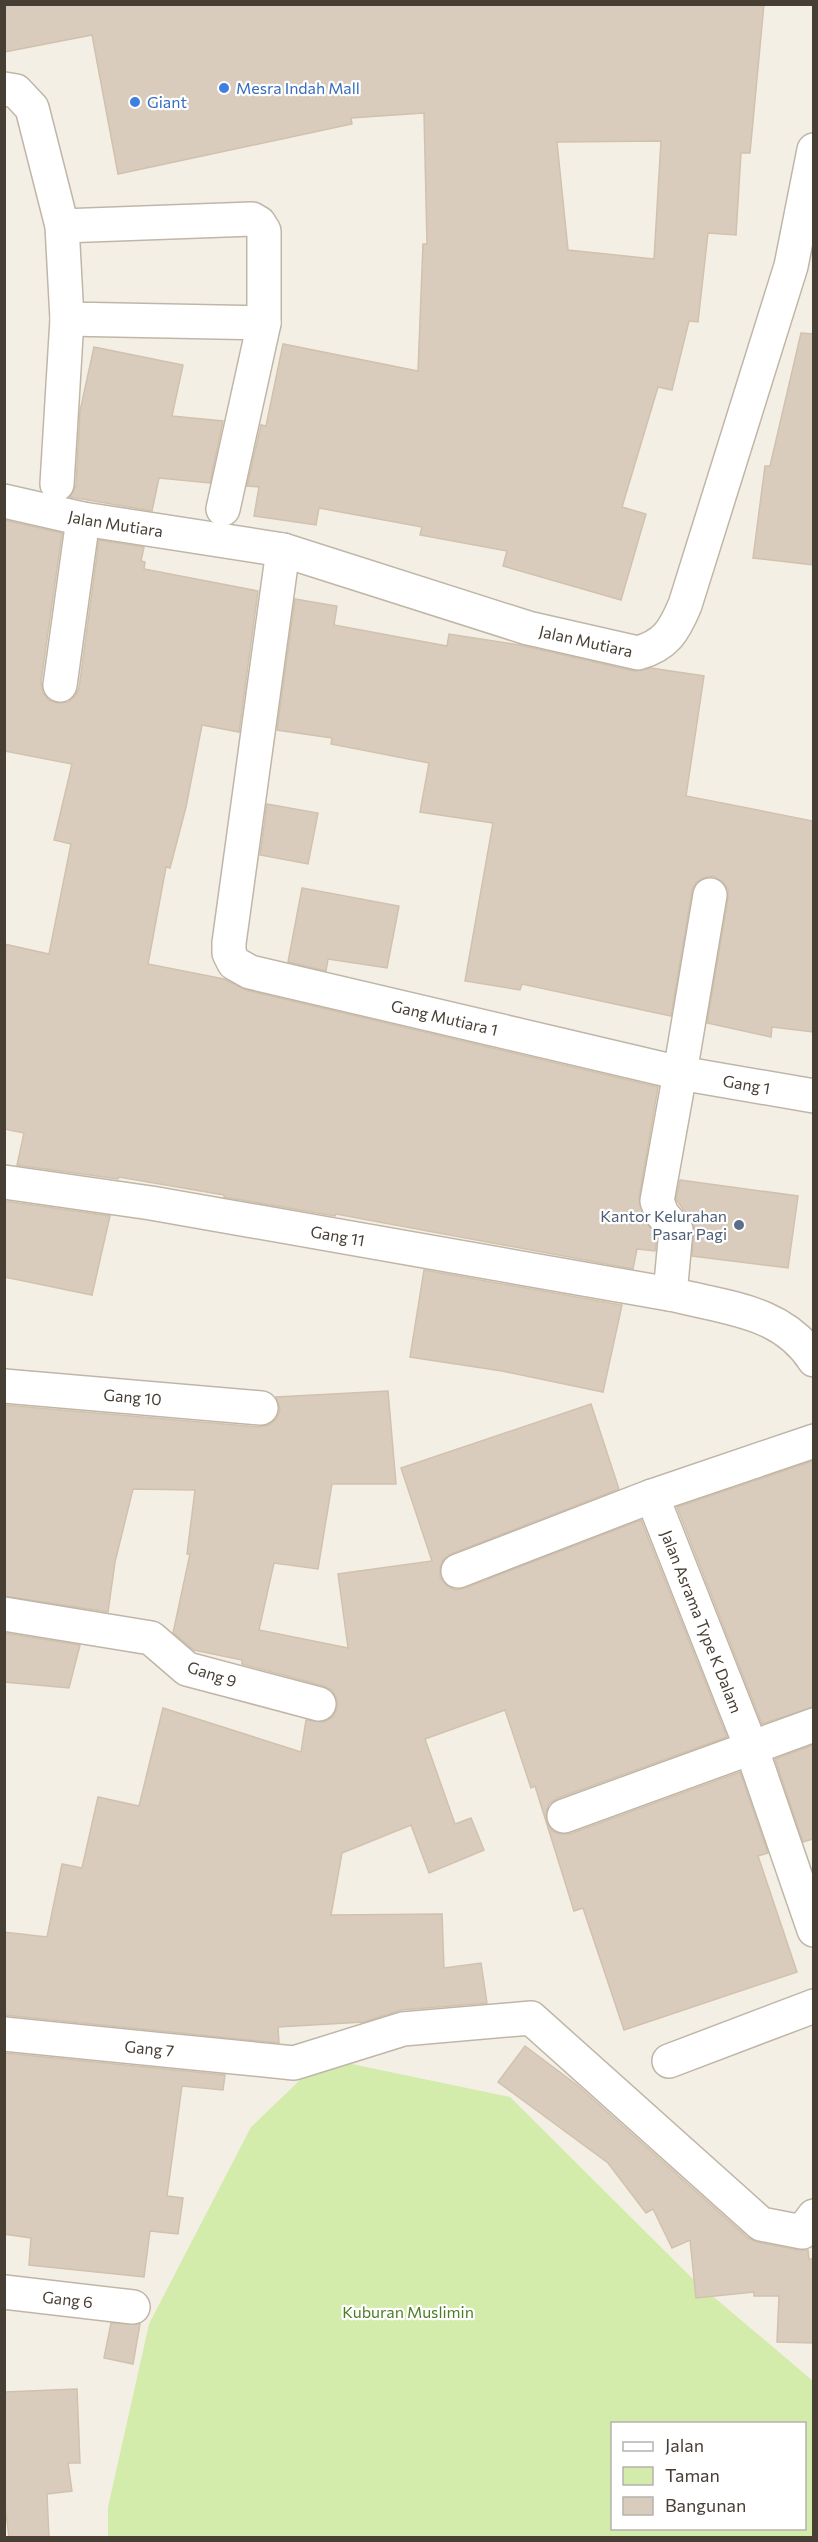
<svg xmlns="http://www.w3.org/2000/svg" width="818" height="2542" font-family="Commissioner,sans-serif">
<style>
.green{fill:#d3ebab;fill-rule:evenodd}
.building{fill:#d9ccbd;stroke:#d2c1ad;stroke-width:1.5;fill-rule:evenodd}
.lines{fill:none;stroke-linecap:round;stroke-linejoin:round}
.minor-casing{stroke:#c0b6a7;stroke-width:36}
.minor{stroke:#fff;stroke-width:33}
.shop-dot{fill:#3f7fe0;stroke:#fff;stroke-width:2}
.service-dot{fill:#5c6f8a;stroke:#fff;stroke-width:2}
.labels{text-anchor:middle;stroke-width:4.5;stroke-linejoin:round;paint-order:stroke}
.shop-label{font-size:16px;fill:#366cbe;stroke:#fff;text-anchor:start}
.street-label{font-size:16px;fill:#473e34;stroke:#fff}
.service-label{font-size:16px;fill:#4e5e75;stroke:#fff;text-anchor:end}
.park-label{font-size:16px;fill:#4c7d23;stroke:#fff}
</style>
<rect width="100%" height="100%" fill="#f4efe5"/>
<!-- green -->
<path class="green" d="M 323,2058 L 510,2097 L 696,2282 L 813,2381 L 813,2537 L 108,2538 L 108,2507 L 149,2324 L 251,2127 ZM 612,2424 L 804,2424 L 804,2528 L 612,2528 Z"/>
<!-- building -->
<g class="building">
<path d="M 4,4 L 764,4 L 750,153 L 741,153 L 736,235 L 708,233 L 698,322 L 689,321 L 672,390 L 658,387 L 622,507 L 646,514 L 621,600 L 503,566 L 507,551 L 420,535 L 422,527 L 319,508 L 316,525 L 254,516 L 259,487 L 247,486 L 261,425 L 266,426 L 283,344 L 418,371 L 423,244 L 427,244 L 424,113 L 351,118 L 352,124 L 118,174 L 92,35 L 4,52 ZM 661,141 L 654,259 L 568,250 L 557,142 Z"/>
<path d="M 801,333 L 813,334 L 813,565 L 753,558 L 765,466 L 770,466 Z"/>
<path d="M 94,347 L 183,365 L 172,416 L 223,421 L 210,483 L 159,478 L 152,511 L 70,497 L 76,485 L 80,411 Z"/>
<path d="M 4,520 L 62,533 L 41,682 L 43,693 L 49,700 L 57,703 L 68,702 L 75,696 L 79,688 L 99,540 L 144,547 L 141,561 L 145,562 L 144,569 L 258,591 L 239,732 L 202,725 L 186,807 L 170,868 L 166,867 L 148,964 L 224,979 L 246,990 L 658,1087 L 639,1198 L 645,1221 L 657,1236 L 655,1251 L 637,1249 L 633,1269 L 336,1214 L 335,1216 L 224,1197 L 224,1195 L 119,1177 L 118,1179 L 17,1165 L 24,1133 L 4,1129 L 4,944 L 49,954 L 71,844 L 54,840 L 72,764 L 4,751 Z"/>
<path d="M 295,599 L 337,606 L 334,625 L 447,646 L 449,634 L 520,645 L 634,671 L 651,668 L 704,676 L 686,796 L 813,821 L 813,1032 L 772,1027 L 771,1037 L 707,1023 L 728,898 L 728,889 L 722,881 L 713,876 L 703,878 L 696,883 L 692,891 L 671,1016 L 522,984 L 520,990 L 465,981 L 493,823 L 420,812 L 429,763 L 331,744 L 332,738 L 277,730 Z"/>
<path d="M 267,804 L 318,813 L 308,864 L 260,855 Z"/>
<path d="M 302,888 L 399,906 L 387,968 L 328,959 L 326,971 L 288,962 Z"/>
<path d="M 680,1180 L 798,1196 L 788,1268 L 692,1256 L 694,1225 L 676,1199 Z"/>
<path d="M 4,1201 L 110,1216 L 92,1295 L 4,1277 Z"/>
<path d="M 424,1270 L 622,1305 L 603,1392 L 502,1371 L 410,1357 Z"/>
<path d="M 388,1391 L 396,1484 L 332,1484 L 318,1569 L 274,1563 L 259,1630 L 348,1648 L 338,1574 L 432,1561 L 401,1468 L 591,1404 L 619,1489 L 451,1554 L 443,1560 L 440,1568 L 440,1577 L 447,1586 L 456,1590 L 465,1588 L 641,1520 L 727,1737 L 558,1798 L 549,1804 L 546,1813 L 546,1822 L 552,1831 L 561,1834 L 570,1834 L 740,1772 L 768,1853 L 758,1856 L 797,1972 L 624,2030 L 583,1908 L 574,1911 L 535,1786 L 531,1788 L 505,1710 L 425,1739 L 455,1824 L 471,1818 L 484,1850 L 429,1873 L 411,1825 L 342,1853 L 331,1915 L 442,1914 L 444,1968 L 481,1963 L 487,2003 L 401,2010 L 364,2022 L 278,2027 L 279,2043 L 4,2015 L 4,1932 L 47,1937 L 62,1864 L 82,1868 L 98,1797 L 139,1806 L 163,1708 L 301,1752 L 306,1720 L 324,1722 L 333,1717 L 337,1708 L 337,1699 L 332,1690 L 324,1686 L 242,1664 L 242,1660 L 194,1650 L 173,1633 L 190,1554 L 187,1554 L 195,1490 L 133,1489 L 115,1562 L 108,1612 L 4,1596 L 4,1405 L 259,1427 L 269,1425 L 277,1418 L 280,1409 L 276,1397 Z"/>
<path d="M 813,1461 L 813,1707 L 762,1724 L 677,1507 Z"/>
<path d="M 4,1633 L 80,1645 L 69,1688 L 4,1682 Z"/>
<path d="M 813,1745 L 813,1839 L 803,1842 L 775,1759 Z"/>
<path d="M 525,2046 L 577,2085 L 748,2238 L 757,2242 L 798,2250 L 808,2250 L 809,2259 L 813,2259 L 813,2343 L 777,2342 L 779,2296 L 754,2296 L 754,2292 L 696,2298 L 690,2240 L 672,2248 L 653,2209 L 646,2213 L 608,2163 L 498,2082 Z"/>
<path d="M 4,2053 L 225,2075 L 223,2090 L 182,2086 L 167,2196 L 183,2198 L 178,2234 L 150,2231 L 144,2277 L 29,2265 L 31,2238 L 4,2234 Z"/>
<path d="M 111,2323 L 140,2324 L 133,2364 L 104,2358 Z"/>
<path d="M 77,2389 L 80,2463 L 68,2463 L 72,2491 L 47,2494 L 49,2538 L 9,2538 L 4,2496 L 4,2392 Z"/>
</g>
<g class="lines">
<defs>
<g id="minor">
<path d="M 4,89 L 16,91 L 32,108 L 62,226 L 67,319 L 264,323"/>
<path d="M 62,226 L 252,219 L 259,223 L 264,231 L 264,323 L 223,509"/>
<path d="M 57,484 L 67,319"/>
<path id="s1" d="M 4,501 L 83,519 L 283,550 L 528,628 L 638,653 C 666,645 674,631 685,605 L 791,266 L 814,150"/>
<path id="s2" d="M 283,550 L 229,943 L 229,953 L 234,963 L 250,972 L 680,1073 L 657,1201 L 662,1214 L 676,1230 L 670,1294"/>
<path d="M 60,685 L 83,519"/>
<path id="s3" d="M 710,895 L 680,1073 L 814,1096"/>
<path id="s4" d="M 4,1182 L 151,1203 L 675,1295 C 726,1308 783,1311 814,1360"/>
<path id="s5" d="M 4,1386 L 261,1408"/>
<path id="s6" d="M 652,1496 L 751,1747 L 814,1930"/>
<path d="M 458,1571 L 652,1496 L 814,1441"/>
<path d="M 4,1614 L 151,1638 L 187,1669 L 319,1704"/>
<path d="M 564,1816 L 814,1725"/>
<path id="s7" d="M 4,2034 L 294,2063 L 403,2029 L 531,2018 L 761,2224 L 802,2232 L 814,2216"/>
<path d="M 669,2061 L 814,2006"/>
<path id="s8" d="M 4,2292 L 133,2307"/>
</g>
</defs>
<!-- minor casing -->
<use href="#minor" class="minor-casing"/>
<!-- minor -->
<use href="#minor" class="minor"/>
</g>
<!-- markers -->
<g class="shop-dot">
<circle cx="224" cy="88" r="6"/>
<circle cx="135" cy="102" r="6"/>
</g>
<circle class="service-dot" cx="739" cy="1225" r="6"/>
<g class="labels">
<!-- shop labels -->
<g class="shop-label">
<text x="236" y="94">Mesra Indah Mall</text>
<text x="147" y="108">Giant</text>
</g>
<!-- street labels -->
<g class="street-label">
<text dy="6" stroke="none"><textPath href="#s1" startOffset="114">Jalan Mutiara</textPath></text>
<text dy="6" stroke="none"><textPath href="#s1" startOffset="600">Jalan Mutiara</textPath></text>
<text dy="6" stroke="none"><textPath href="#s2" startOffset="636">Gang Mutiara 1</textPath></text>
<text dy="6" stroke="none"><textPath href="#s3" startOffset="248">Gang 1</textPath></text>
<text dy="6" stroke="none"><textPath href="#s4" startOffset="338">Gang 11</textPath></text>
<text dy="6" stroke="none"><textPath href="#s5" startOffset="129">Gang 10</textPath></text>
<text dy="6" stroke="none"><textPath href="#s6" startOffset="135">Jalan Asrama Type K Dalam</textPath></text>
<text transform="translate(212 1674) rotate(18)" y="6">Gang 9</text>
<text dy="6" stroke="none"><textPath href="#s7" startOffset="146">Gang 7</textPath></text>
<text dy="6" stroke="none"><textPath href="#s8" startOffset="64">Gang 6</textPath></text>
</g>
<!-- service labels -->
<g class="service-label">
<text x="727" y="1222">Kantor Kelurahan<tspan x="727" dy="18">Pasar Pagi</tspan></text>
</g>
<!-- park labels -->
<g class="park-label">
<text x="408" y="2318">Kuburan Muslimin</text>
</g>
</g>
<!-- border -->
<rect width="818" height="2542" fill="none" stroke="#473e34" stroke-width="12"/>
<!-- legend -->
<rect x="611" y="2422" width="195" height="108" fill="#ffffff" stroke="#b5b2ae" stroke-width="1.5"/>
<rect x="623" y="2442" width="30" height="9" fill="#ffffff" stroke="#b5b2ae" stroke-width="1.5"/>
<text x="665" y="2452" font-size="18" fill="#473e34">Jalan</text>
<rect x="623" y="2467" width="30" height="18" fill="#d3ebab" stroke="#b5b2ae" stroke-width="1.5"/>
<text x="665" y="2482" font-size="18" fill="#473e34">Taman</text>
<rect x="623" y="2497" width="30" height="18" fill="#d9ccbd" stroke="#b5b2ae" stroke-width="1.5"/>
<text x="665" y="2512" font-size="18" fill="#473e34">Bangunan</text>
</svg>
